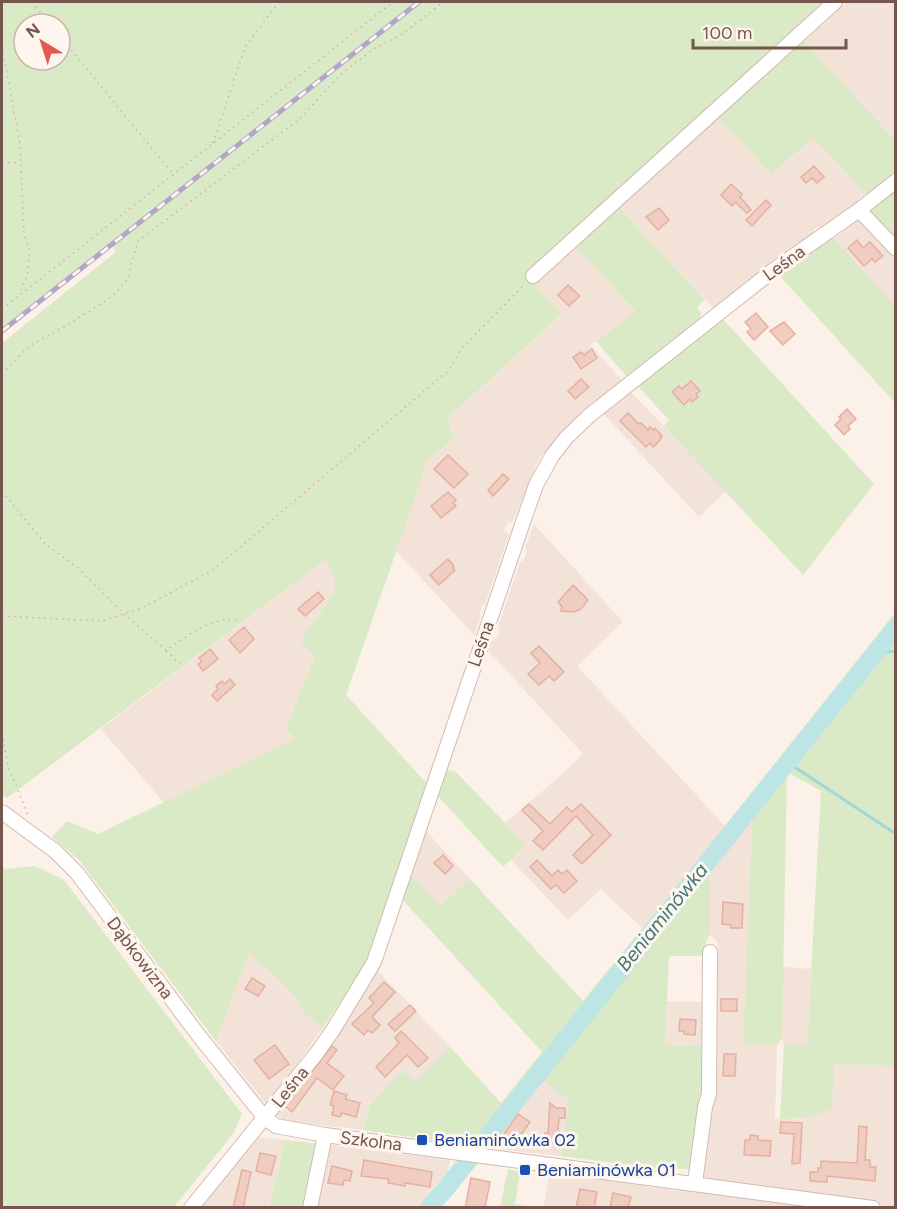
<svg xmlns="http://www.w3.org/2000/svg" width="897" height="1209" font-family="Figtree,sans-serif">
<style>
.residential{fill:#f3e2d7}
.green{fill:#dae9c6;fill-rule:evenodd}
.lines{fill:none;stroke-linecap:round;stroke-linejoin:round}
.stream{stroke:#a3d7d7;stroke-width:3}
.river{stroke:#bde5e5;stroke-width:18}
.building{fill:#f1ccc0;stroke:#e3b0a1;stroke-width:1.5}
.minor-casing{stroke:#d0bab0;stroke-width:16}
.path{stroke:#d6afa3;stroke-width:1.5;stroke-dasharray:1.5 4.5;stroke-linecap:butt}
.minor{stroke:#fff;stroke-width:14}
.rail-casing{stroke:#b2a6c6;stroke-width:5}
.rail{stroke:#fef6ee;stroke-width:3;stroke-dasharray:9;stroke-linecap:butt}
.transit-dot{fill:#1a4fb4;stroke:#fef6ee;stroke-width:2}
.labels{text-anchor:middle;stroke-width:6;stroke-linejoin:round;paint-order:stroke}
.street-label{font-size:18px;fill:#75554c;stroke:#fef6ee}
.transit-label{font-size:18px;fill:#164399;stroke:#fef6ee;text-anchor:start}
.water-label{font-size:20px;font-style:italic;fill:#40797a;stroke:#fef6ee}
</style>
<rect width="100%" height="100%" fill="#fcf1e8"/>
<!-- residential -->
<g class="residential">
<path d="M 847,2 L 895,2 L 895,140 L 800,37 L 806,31 L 821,26 Z"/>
<path d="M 715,114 L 773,175 L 813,138 L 869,196 L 862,196 L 858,199 L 858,202 L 822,229 L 818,227 L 813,230 L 813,235 L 773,263 L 768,265 L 713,308 L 617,205 Z"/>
<path d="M 860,219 L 895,258 L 895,306 L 833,239 Z"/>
<path d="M 574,244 L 637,313 L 590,345 L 622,380 L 568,426 L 539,459 L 512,523 L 509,522 L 504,529 L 509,535 L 485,604 L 482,606 L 479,615 L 481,617 L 474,635 L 396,551 L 417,492 L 426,462 L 455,437 L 450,428 L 448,418 L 562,315 L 532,283 Z"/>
<path d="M 630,391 L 726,491 L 699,517 L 603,413 Z"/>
<path d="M 534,524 L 623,622 L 577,666 L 725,826 L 642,928 L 601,889 L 568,920 L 511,860 L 526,845 L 505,823 L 559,777 L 583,754 L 487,649 L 488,641 L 496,639 L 500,630 L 498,627 L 520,562 L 523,561 L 527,551 L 525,548 Z"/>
<path d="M 327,558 L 335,580 L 335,592 L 300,641 L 315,655 L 286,728 L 296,739 L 164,803 L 101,729 Z"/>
<path d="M 752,819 L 743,1043 L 777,1045 L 775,1119 L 802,1119 L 834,1064 L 895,1066 L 895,1207 L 543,1208 L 550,1172 L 678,1191 L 700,1175 L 714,957 L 718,952 L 717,941 L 710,935 L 710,872 Z"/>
<path d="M 424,829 L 470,879 L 440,906 L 409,874 Z"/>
<path d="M 249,952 L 294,995 L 303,1012 L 323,1028 L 267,1105 L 216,1041 Z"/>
<path d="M 783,967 L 811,969 L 807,1047 L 784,1045 L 782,1038 Z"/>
<path d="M 376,969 L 450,1047 L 416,1082 L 403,1072 L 370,1104 L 363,1130 L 286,1121 L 274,1114 Z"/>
<path d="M 667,1001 L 706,1002 L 705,1045 L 665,1046 Z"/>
<path d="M 542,1080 L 569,1100 L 561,1156 L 487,1148 Z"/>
<path d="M 257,1137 L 285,1140 L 269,1207 L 199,1208 Z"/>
<path d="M 328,1145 L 450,1160 L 447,1174 L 416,1207 L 314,1208 Z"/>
</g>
<!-- green -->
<g class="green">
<path d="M 2,2 L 415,2 L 2,328 ZM 24,24 L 60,24 L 60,60 L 24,60 Z"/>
<path d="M 423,2 L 829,2 L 526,275 L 562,314 L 448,418 L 450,428 L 455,437 L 426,462 L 417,492 L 346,695 L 428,785 L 370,956 L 323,1028 L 303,1012 L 294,995 L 249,952 L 216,1041 L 79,860 L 52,837 L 67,821 L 98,834 L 295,739 L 286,728 L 315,656 L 300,641 L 335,592 L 335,580 L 326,559 L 7,798 L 2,795 L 2,343 L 116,252 L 113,246 Z"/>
<path d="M 800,37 L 895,140 L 895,176 L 869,196 L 813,138 L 772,175 L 715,114 Z"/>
<path d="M 895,189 L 895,239 L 870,211 L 873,206 Z"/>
<path d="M 617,205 L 705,300 L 697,307 L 701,313 L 699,323 L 628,378 L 596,341 L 636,312 L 574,244 Z"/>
<path d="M 830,235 L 895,306 L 895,403 L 780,276 L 779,271 Z"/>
<path d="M 721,317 L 874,484 L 803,575 L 664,426 L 669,420 L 637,385 Z"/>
<path d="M 895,613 L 895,1066 L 834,1064 L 832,1108 C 814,1117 799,1119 780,1119 L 784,1045 L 807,1046 L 821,791 L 787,772 L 782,1038 L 777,1045 L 743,1043 L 752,820 L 710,872 L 710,935 L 706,941 L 706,956 L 669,956 L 665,1046 L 705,1045 L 705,1096 L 692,1170 L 659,1166 L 658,1169 L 561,1156 L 569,1100 L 542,1080 L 487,1148 L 363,1130 L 370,1105 L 402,1071 L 416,1082 L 450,1047 L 501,1103 L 542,1052 L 402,899 L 409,874 L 440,906 L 470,879 L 583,1001 L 725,826 Z"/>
<path d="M 451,770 L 456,772 L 526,845 L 503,867 L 435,793 L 444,772 Z"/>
<path d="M 2,866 L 6,869 L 35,866 L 64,880 L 242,1114 L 233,1134 L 174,1207 L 2,1207 Z"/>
<path d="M 285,1140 L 320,1144 L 307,1207 L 269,1208 Z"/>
<path d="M 508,1169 L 520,1172 L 515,1204 L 534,1207 L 500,1207 Z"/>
</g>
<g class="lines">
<!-- stream -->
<g class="stream">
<path d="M 875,653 L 896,651"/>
<path d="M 787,762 L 896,834"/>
</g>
<!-- river -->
<path class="river" d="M 428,1208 L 444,1191 L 896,627"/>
</g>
<!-- building -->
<g class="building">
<path d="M 814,166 L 824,177 L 817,183 L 812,178 L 806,183 L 801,177 Z"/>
<path d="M 731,184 L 742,194 L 740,197 L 751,210 L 747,213 L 735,202 L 732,206 L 721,195 Z"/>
<path d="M 766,200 L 771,205 L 752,226 L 746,220 Z"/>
<path d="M 659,208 L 669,220 L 658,230 L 646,217 Z"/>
<path d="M 857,240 L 863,248 L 870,242 L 883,256 L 875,262 L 872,259 L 864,266 L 848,248 Z"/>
<path d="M 568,285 L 580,296 L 569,306 L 558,295 Z"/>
<path d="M 756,313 L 768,327 L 754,340 L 747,332 L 751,329 L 745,322 Z"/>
<path d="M 784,322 L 795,334 L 783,345 L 770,331 Z"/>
<path d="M 592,349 L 597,358 L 581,369 L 573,357 L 581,352 L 584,355 Z"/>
<path d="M 581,379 L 589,387 L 575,399 L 568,391 Z"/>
<path d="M 691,381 L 700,391 L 696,394 L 698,397 L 692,402 L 690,399 L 684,405 L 672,392 L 679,386 L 682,389 Z"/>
<path d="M 847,409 L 856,419 L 848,426 L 850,429 L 844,435 L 835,425 L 841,419 L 839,417 Z"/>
<path d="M 628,413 L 639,424 L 641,423 L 648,430 L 650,427 L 653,430 L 655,428 L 662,436 L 660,438 L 661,439 L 653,447 L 650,443 L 646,447 L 620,421 Z"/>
<path d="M 448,455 L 468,474 L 454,488 L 434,469 Z"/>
<path d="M 503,474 L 509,479 L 493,496 L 488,490 Z"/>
<path d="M 448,492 L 456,500 L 453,503 L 456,506 L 441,518 L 431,506 Z"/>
<path d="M 448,559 L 454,566 L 453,568 L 455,570 L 439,585 L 430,575 Z"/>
<path d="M 573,585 L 588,600 L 581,609 L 574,612 L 561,611 L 562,607 L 558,602 Z"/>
<path d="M 318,592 L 324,599 L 305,616 L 298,609 Z"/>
<path d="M 244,627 L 254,639 L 240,653 L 229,640 Z"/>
<path d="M 539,646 L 564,672 L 554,681 L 549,676 L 539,685 L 528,674 L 540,663 L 531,653 Z"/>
<path d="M 210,649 L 218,659 L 203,671 L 198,664 L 202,662 L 199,658 Z"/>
<path d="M 230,679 L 235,685 L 217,701 L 212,695 L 218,689 L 216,686 L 222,681 L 224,684 Z"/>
<path d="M 529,804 L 550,824 L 567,807 L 572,812 L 581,804 L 611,835 L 582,864 L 573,855 L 593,835 L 576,816 L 543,850 L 533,841 L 543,831 L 522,810 Z"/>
<path d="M 443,855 L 453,866 L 445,874 L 434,863 Z"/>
<path d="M 537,860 L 552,876 L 558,870 L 562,874 L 567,870 L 577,881 L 564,893 L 556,885 L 551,889 L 530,867 Z"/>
<path d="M 723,902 L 743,904 L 742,928 L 731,928 L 731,925 L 722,924 Z"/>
<path d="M 252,978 L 265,986 L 258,996 L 245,989 Z"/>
<path d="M 384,982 L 395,992 L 372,1017 L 380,1025 L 372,1033 L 368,1030 L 364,1035 L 352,1024 L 374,1003 L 369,998 Z"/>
<rect x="721" y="999" width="16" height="12"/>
<path d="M 410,1005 L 416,1011 L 395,1031 L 388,1024 Z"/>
<path d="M 680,1019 L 696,1020 L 695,1035 L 684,1034 L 684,1031 L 679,1031 Z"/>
<path d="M 401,1031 L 428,1058 L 418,1067 L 407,1055 L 385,1077 L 376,1067 L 399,1043 L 395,1038 Z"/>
<path d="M 275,1045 L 289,1064 L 269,1079 L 254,1060 Z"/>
<path d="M 332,1046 L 337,1050 L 327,1063 L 344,1076 L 333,1090 L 317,1078 L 292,1112 L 285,1106 Z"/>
<path d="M 724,1054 L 736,1054 L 735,1076 L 723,1076 Z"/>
<path d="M 334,1091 L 347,1095 L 345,1099 L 360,1103 L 356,1117 L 342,1113 L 340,1117 L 332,1115 L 334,1106 L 330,1105 Z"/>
<path d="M 550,1103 L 556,1108 L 565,1108 L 565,1118 L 559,1118 L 557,1141 L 562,1144 L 544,1143 L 545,1133 L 548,1134 Z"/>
<path d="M 518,1114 L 530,1122 L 515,1144 L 503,1135 Z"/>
<path d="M 781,1122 L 802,1123 L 800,1163 L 792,1164 L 794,1134 L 780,1133 Z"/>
<path d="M 859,1126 L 867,1127 L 865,1160 L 870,1160 L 870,1167 L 876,1167 L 875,1181 L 827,1176 L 827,1182 L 810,1181 L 810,1172 L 818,1172 L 818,1168 L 821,1168 L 821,1161 L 857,1163 Z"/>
<path d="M 750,1135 L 758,1136 L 758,1140 L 771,1141 L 770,1156 L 744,1155 L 745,1140 L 750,1140 Z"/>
<path d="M 260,1153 L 276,1156 L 271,1175 L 256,1171 Z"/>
<path d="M 364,1160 L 432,1172 L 430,1187 L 405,1183 L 405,1186 L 388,1183 L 389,1179 L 361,1176 Z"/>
<path d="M 332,1166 L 352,1171 L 350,1181 L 344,1180 L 343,1185 L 328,1183 Z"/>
<path d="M 242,1170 L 251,1172 L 243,1208 L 233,1208 Z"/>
<path d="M 471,1178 L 490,1182 L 485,1208 L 465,1208 Z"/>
<path d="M 580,1189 L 597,1192 L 594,1208 L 576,1208 Z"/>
<path d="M 613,1193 L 631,1197 L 628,1208 L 610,1208 Z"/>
</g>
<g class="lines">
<defs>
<g id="minor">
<path d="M 859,210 L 896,249"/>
<path d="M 533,276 L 835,2"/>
<path d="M 2,812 L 55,851 L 77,873 L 199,1036 L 265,1118 L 276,1126 L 325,1135 L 873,1208"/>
<path d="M 695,1183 L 705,1107 L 709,1094 L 710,952"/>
<path d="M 191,1208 L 316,1054 L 333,1030 L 374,962 L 523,522 L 536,485 L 552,456 L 566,438 L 590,415 L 775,269 L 859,210 L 896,181"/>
<path d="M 310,1208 L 325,1135"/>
</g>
</defs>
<!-- minor casing -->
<use href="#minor" class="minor-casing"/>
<!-- path -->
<g class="path">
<path d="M 32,2 L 50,24"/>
<path d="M 60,36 L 172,173"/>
<path d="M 2,47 L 20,144 L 24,235 L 30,251 L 27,276 L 19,294"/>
<path d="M 213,143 L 245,47 L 279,2"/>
<path d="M 2,162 L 19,163"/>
<path d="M 2,309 L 393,2"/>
<path d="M 2,374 L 29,346 L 71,323 L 114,295 L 127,280 L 138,241 L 301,118 L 341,74 L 375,48 L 401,35 L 443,2"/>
<path d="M 2,491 L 45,544 L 77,567 L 124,614 L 166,650 C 187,637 210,616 237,620"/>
<path d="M 2,616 L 102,621 L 142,608 L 213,570 L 448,371 L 462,348 L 524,285"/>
<path d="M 166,651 L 180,664"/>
<path d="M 2,733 L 8,766 L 28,815"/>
</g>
<!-- minor -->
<use href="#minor" class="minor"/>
<defs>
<path id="rail" d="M 2,331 L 419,2"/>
</defs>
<!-- rail casing -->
<use href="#rail" class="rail-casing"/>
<!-- rail -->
<use href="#rail" class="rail"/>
</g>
<!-- markers -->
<g class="transit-dot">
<rect x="416" y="1134" width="12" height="12" rx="3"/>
<rect x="519" y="1164" width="12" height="12" rx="3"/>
</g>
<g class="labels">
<!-- street labels -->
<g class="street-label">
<text transform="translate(784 263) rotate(-36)" y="6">Leśna</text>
<text transform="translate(481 644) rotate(-71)" y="6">Leśna</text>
<text transform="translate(140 958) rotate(53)" y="6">Dąbkowizna</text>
<text transform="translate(290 1087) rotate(-51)" y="6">Leśna</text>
<text transform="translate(371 1141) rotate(7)" y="6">Szkolna</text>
</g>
<!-- transit labels -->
<g class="transit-label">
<text x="434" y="1146">Beniaminówka 02</text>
<text x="537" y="1176">Beniaminówka 01</text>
</g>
<!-- water labels -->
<g class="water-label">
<text transform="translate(662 917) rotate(-51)" y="7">Beniaminówka</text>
</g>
</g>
<!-- border -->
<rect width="897" height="1209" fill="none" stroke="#75554c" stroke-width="6"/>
<!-- north arrow -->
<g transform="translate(42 42) rotate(322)"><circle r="28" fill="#fef6ee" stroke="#c7b6ad" stroke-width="1.5"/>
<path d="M0-4.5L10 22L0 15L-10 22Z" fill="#e25b51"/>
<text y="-9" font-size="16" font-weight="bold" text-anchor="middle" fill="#75554c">N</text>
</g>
<!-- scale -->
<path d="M693 39v9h153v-9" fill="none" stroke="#75554c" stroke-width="3"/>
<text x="702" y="39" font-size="18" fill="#75554c" stroke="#fef6ee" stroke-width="4.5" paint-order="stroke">100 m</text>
</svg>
